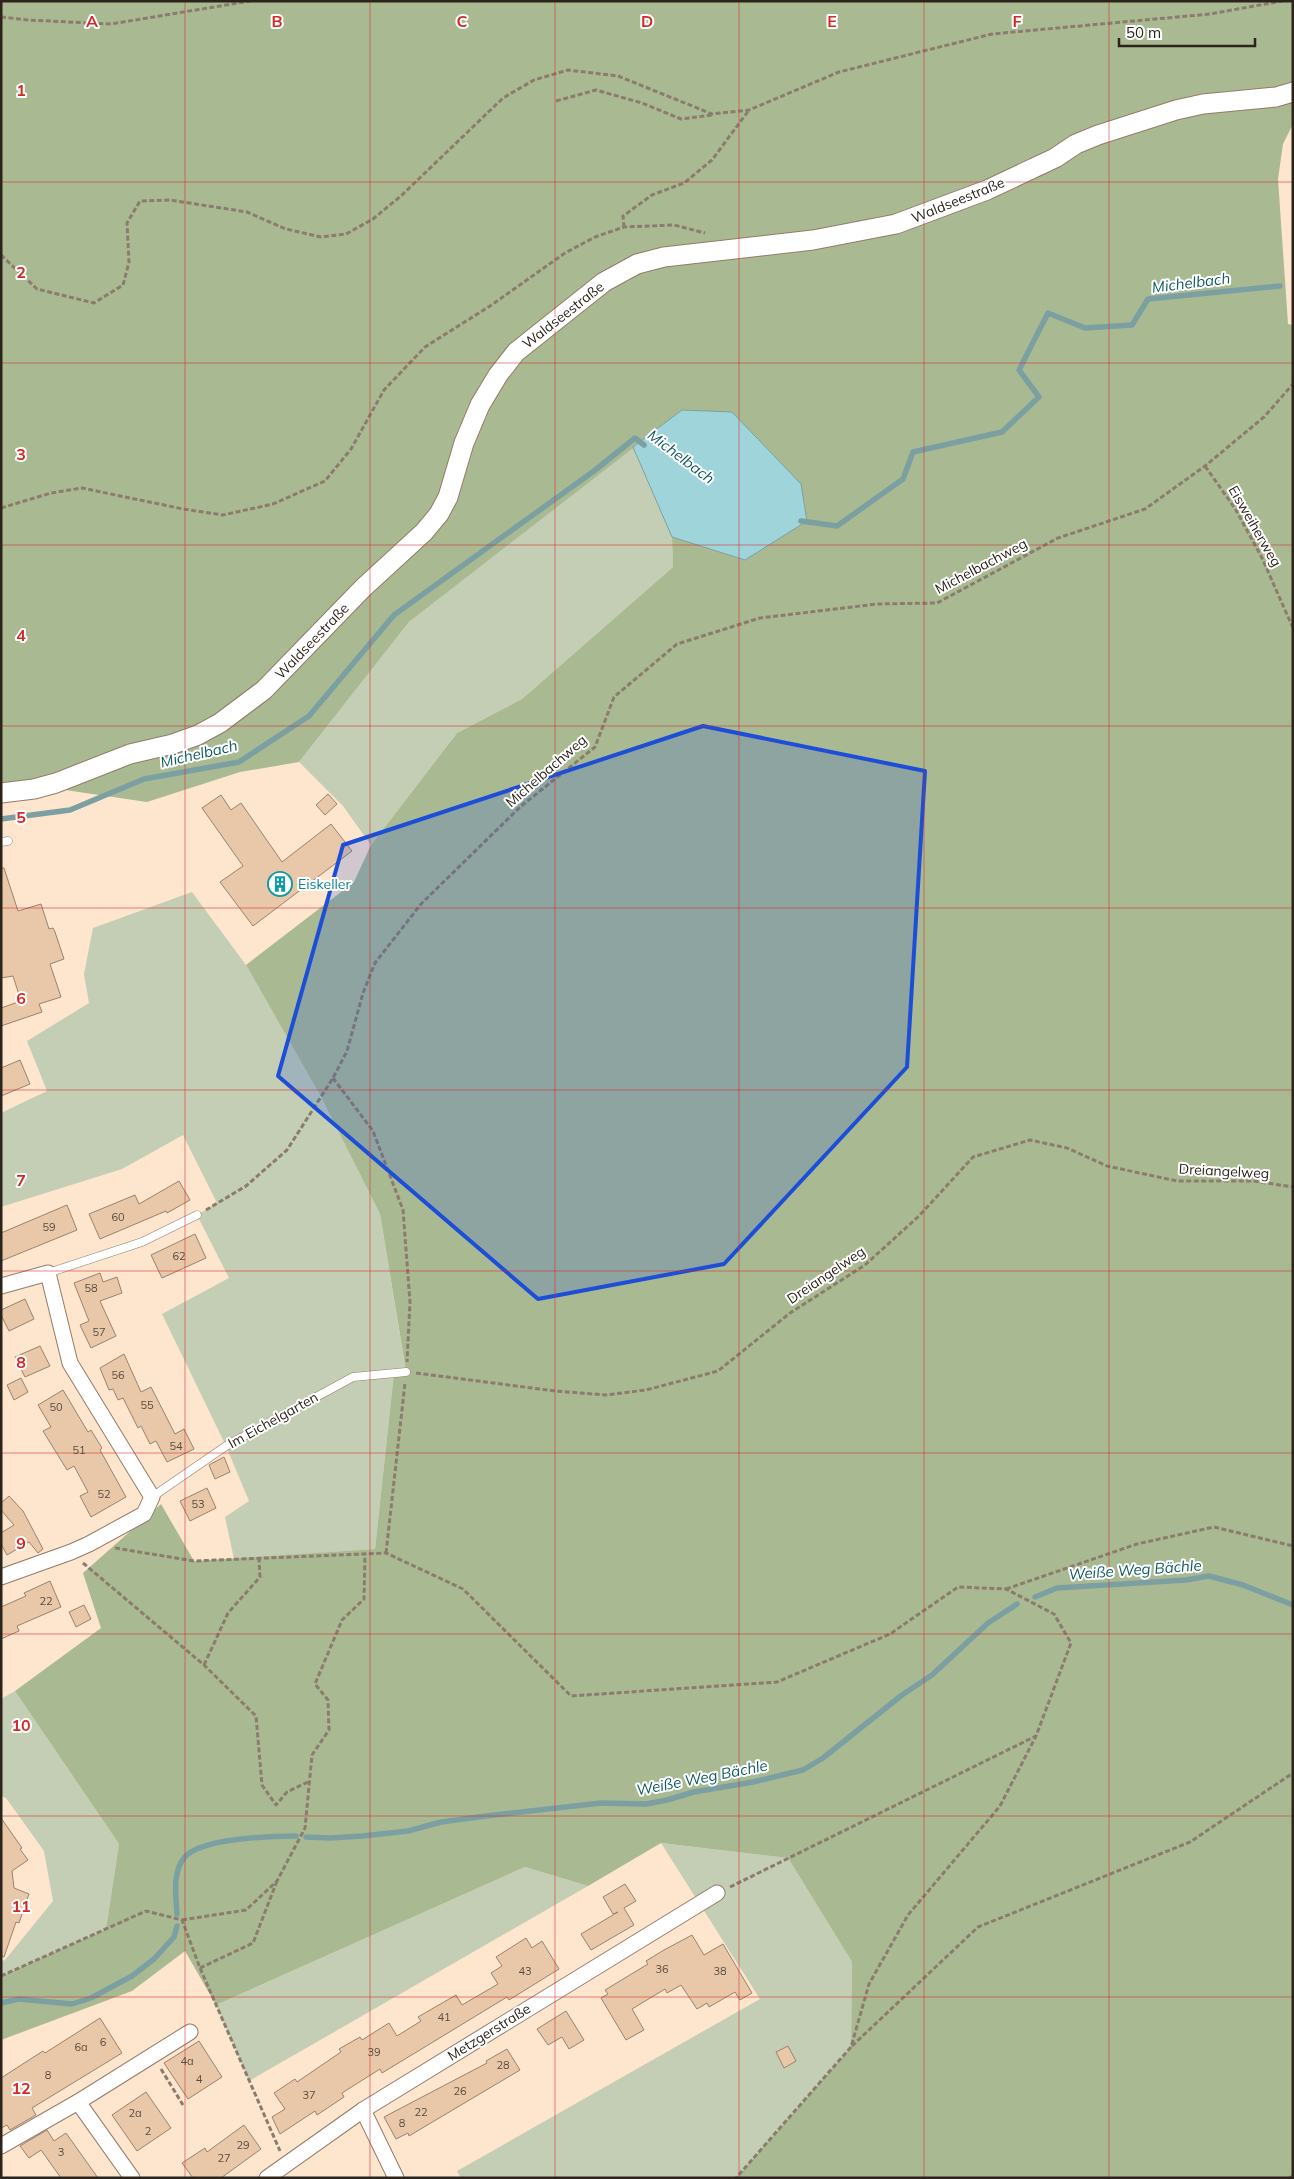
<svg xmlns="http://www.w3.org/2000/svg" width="1294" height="2179" font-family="Mulish,sans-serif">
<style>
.green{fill:#c3ceb5}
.forest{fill:#a9ba93}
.water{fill:#9fd5da;stroke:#7ca0a1}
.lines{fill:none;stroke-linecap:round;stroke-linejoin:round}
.stream{stroke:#7ca0a1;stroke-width:5.5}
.building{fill:#e9c8a9;stroke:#99826d}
.service-casing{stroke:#937c68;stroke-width:9}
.minor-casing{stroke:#937c68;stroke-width:17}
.tertiary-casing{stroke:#937c68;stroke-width:21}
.path{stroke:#8c7c6d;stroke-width:3;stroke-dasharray:5 2.5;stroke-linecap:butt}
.service{stroke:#fff;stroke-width:8}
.minor{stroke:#fff;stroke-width:15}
.tertiary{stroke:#fff;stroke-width:19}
.marked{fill:#1d4ed8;fill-opacity:0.2;stroke:#1d4ed8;stroke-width:4;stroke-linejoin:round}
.grid{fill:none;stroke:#d62828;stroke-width:1;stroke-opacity:0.55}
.labels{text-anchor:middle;stroke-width:4;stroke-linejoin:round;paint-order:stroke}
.number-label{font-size:11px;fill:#5b4c3e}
.street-label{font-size:14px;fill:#2c231b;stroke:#fff}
.culture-label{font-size:14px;fill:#0d838f;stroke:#fff;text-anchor:start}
.water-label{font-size:15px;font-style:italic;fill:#0f5b61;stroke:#fff}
.grid-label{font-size:16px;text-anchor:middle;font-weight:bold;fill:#d62828;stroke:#fff;stroke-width:4;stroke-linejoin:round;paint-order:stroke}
</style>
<rect width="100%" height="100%" fill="#fee5ce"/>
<!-- green -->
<g class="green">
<path d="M 633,447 L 672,537 L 673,567 L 522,699 L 457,733 L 371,845 L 343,806 L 299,762 L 409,622 Z"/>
<path d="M 192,892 L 246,965 L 321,1097 L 380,1214 L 406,1372 L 394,1373 L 375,1549 L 234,1559 L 225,1517 L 249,1501 L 226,1446 L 162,1314 L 229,1278 L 197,1215 L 217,1203 L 183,1135 L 122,1169 L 1,1207 L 1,1113 L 47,1091 L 27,1041 L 89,1003 L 84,974 L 93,928 Z"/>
<path d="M 15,1691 L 119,1844 L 106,1929 L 1,1976 L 1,1961 L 5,1960 L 53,1901 L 44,1851 L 6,1798 L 1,1796 L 1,1699 Z"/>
<path d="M 661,1843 L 788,1858 L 852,1962 L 851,2047 L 736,2178 L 461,2178 L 457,2171 L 760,1999 Z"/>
<path d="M 525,1867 L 588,1886 L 249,2081 L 216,2005 Z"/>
</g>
<!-- forest -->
<path class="forest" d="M 1,1 L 1293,1 L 1293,124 L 1283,144 L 1278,179 L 1288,324 L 1293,325 L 1293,2178 L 736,2178 L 851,2047 L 852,1962 L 788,1858 L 661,1843 L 588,1886 L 525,1867 L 216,2005 L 185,1951 L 132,1991 L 1,2040 L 1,1976 L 106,1929 L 119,1844 L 15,1691 L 101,1628 L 83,1573 L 161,1504 L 194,1561 L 375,1549 L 394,1373 L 406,1371 L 380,1214 L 321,1097 L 246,965 L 354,882 L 371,845 L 457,733 L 522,699 L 673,567 L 672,537 L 745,560 L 682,410 L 409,622 L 299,762 L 240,772 L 147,802 L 31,785 L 1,787 Z"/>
<!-- water -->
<path class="water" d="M 682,410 L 732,412 L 801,484 L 807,521 L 745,560 L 672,537 L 633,447 Z"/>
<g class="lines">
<!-- stream -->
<g class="stream">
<path d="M 801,521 L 837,526 L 903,479 L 913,452 L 1002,432 L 1039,397 L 1019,370 L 1048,313 L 1085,328 L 1132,325 L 1148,299 L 1280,286"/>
<path d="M 1,819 L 70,810 L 144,779 L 239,762 L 309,716 L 394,615 L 594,471 L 635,438 L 644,445"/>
<path d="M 1035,1597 L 1057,1588 L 1186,1580 L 1209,1576 L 1243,1585 L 1293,1605"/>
<path d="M 306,1837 L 330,1838 L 362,1836 L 408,1831 L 441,1822 L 486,1816 L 601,1803 L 646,1804 L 667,1800 L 694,1792 L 753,1782 L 803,1770 L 823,1758 L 902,1695 L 932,1675 L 988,1623 L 1017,1604"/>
<path d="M 177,1914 C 176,1897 172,1873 184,1858 C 199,1838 272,1836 296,1836"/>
<path d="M 1,2003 L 19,1999 L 72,2004 L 91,1998 L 132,1976 L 154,1959 L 174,1937 L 177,1926"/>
</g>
</g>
<!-- building -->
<g class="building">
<path d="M 328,794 L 337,804 L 325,815 L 316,805 Z"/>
<path d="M 221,795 L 231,810 L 241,803 L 282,862 L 331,824 L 352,851 L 253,926 L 220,882 L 243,866 L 202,808 Z"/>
<path d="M 1,868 L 4,868 L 18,911 L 41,904 L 49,929 L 53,928 L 55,932 L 64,959 L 50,964 L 61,997 L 39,1004 L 42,1012 L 1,1026 L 1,1008 L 21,1001 L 13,976 L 1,978 Z"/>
<path d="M 20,1060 L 30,1084 L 1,1096 L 1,1068 Z"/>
<path d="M 179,1181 L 190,1200 L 167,1213 L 166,1211 L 100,1239 L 89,1214 L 135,1195 L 139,1204 Z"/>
<path d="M 67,1205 L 77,1230 L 1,1261 L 1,1233 Z"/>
<path d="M 195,1234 L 206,1258 L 162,1278 L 151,1255 Z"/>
<path d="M 100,1273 L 103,1282 L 117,1277 L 122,1293 L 100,1301 L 116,1336 L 91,1348 L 80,1325 L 89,1321 L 74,1283 Z"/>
<path d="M 25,1299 L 34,1319 L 9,1331 L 1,1315 L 1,1310 Z"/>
<path d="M 40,1346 L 50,1366 L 25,1377 L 15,1357 Z"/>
<path d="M 124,1354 L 141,1392 L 151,1387 L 175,1434 L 184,1429 L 194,1449 L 167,1462 L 156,1441 L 150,1444 L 141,1426 L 138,1428 L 123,1398 L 118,1400 L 113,1389 L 109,1390 L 100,1368 Z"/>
<path d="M 21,1378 L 28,1392 L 14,1400 L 7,1385 Z"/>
<path d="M 63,1390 L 88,1432 L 91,1430 L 102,1448 L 100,1450 L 126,1497 L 91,1517 L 80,1496 L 88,1492 L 74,1466 L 67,1470 L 43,1431 L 51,1427 L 38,1405 Z"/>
<path d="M 224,1457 L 230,1472 L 215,1479 L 209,1465 Z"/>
<path d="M 207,1488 L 216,1508 L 190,1521 L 180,1501 Z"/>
<path d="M 9,1496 L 23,1511 L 43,1549 L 38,1553 L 29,1542 L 7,1555 L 1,1544 L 1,1533 L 14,1525 L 1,1510 L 1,1503 Z"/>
<path d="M 50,1581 L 61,1607 L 17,1626 L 19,1631 L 1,1639 L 1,1607 L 26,1596 L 24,1593 Z"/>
<path d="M 84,1605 L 91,1619 L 76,1627 L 69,1612 Z"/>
<path d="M 1,1818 L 22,1848 L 20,1849 L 28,1860 L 12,1871 L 14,1888 L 29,1894 L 19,1923 L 16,1922 L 4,1957 L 1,1956 Z"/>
<path d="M 625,1884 L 636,1901 L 624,1908 L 634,1925 L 591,1950 L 581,1934 L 618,1912 L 613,1914 L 603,1897 Z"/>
<path d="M 692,1935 L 704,1955 L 723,1944 L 752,1993 L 740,2000 L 735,1992 L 709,2007 L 707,2003 L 697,2009 L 681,1985 L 667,1993 L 665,1989 L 632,2009 L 644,2030 L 626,2040 L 601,1998 L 608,1994 L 605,1990 L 648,1964 L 646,1961 L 664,1950 Z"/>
<path d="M 526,1938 L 532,1948 L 542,1941 L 559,1969 L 509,2000 L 507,1997 L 382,2073 L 380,2069 L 342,2093 L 344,2097 L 317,2115 L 315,2111 L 280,2134 L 272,2117 L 285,2109 L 274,2093 L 295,2079 L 297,2082 L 341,2052 L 339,2049 L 360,2037 L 362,2040 L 389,2023 L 397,2036 L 421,2021 L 418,2017 L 456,1995 L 462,2005 L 498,1984 L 491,1973 L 502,1966 L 496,1957 Z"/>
<path d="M 566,2011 L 584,2040 L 569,2049 L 562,2037 L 548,2045 L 537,2029 Z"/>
<path d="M 100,2018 L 122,2053 L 32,2108 L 36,2115 L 10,2130 L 7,2125 L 1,2128 L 1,2078 L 43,2051 L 45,2053 Z"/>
<path d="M 199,2041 L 222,2077 L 188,2099 L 164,2063 Z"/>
<path d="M 788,2046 L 796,2061 L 784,2068 L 776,2052 Z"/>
<path d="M 507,2049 L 520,2070 L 419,2130 L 409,2136 L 408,2133 L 396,2139 L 384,2117 L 487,2063 L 486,2061 Z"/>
<path d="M 146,2092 L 171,2128 L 137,2151 L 112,2115 Z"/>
<path d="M 244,2125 L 261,2149 L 221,2178 L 193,2178 L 182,2163 L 205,2148 L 207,2152 Z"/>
<path d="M 47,2130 L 54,2141 L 66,2133 L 98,2178 L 61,2178 L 41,2150 L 29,2158 L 20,2146 Z"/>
</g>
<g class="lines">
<defs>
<g id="service">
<path d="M 1,842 L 8,841"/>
<path d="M 48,1273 L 142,1242 L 197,1215"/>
<path d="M 152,1497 L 226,1446 L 353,1377 L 406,1372"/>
</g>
<g id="minor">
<path d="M 1,1286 L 48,1273 L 70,1363 L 152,1497 L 144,1514 L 89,1544 L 71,1552 L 1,1577"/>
<path d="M 78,2102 L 132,2178"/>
<path d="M 363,2110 L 396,2178"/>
<path d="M 1,2146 L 78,2102 L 190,2032"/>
<path d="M 267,2178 L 363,2110 L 717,1893"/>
</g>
<path id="tertiary" d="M 1,793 L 34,789 L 56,783 L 130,754 L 173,744 L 198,735 L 220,723 L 264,690 L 363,588 L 424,532 L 439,514 L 448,497 L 464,443 L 480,405 L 498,375 L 516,352 L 604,282 L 637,264 L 664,257 L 813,240 L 896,224 L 987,190 L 1055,158 L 1076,144 L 1098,135 L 1176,110 L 1203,104 L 1276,97 L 1293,92"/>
</defs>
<!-- service casing -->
<use href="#service" class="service-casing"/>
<!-- minor casing -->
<use href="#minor" class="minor-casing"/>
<!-- tertiary casing -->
<use href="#tertiary" class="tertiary-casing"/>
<!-- path -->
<g class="path">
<path d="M 1,17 L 28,20 L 111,24 L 250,1"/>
<path d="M 556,101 L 596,90 L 642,103 L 681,119 L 712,115"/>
<path d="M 624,227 L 623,216 L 652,195 L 684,183 L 712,160 L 749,110"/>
<path d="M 1,255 L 37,289 L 94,303 L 123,285 L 129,262 L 127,223 L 140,201 L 170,200 L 247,212 L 286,229 L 321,237 L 346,234 L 373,219 L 402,195 L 503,98 L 534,80 L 568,70 L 618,76 L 712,114 L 749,110 L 839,72 L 992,34 L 1210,14 L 1282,1"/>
<path d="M 1205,466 L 1236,510 L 1262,558 L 1293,628"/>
<path d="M 1,508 L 51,493 L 82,488 L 183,509 L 223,515 L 273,504 L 325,481 L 351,449 L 384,390 L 425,347 L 490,306 L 565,253 L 595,237 L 624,227 L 674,225 L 705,233"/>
<path d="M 333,1078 L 373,1131 L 403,1210 L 410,1302 L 407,1362"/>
<path d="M 206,1210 L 246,1186 L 287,1150 L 333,1078 L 347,1051 L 363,993 L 375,963 L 421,904 L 520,807 L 595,747 L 614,697 L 677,644 L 760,618 L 877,604 L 937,603 L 1058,538 L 1145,509 L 1205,466 L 1264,417 L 1293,384"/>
<path d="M 416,1373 L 555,1391 L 606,1395 L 646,1390 L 718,1371 L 790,1313 L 865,1265 L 919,1216 L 973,1157 L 1030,1140 L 1067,1148 L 1107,1166 L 1177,1181 L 1253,1181 L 1293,1187"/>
<path d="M 115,1548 L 194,1561 L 386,1553 L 463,1589 L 571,1696 L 777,1682 L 890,1634 L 958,1587 L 1006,1589 L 1054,1614 L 1071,1643 L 1036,1736 L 1000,1806 L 908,1915 L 869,1984 L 851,2047 L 736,2178"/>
<path d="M 386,1553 L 405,1383"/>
<path d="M 83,1563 L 204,1665 L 256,1716 L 262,1785 L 276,1805 L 287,1792 L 310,1781"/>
<path d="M 1006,1589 L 1137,1544 L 1214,1527 L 1293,1546"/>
<path d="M 204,1665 L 228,1613 L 260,1577 L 259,1558"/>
<path d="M 730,1887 L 1036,1736"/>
<path d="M 182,1920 L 246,1910 L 277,1881 L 305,1828 L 312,1755 L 329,1730 L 328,1700 L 315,1684 L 342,1620 L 364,1599 L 365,1554"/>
<path d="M 200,1968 L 253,1943 L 277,1881"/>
<path d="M 1,1976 L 146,1911 L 182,1920 L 200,1968 L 280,2151"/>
<path d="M 852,2046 L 978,1927 L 1190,1842 L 1293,1773"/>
<path d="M 161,2069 L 183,2105"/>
<path d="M 1289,2178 L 1293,2176"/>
</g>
<!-- service -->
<use href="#service" class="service"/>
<!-- minor -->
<use href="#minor" class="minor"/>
<!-- tertiary -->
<use href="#tertiary" class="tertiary"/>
</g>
<!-- marked area -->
<path class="marked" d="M 703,726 L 925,771 L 907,1067 L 724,1264 L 538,1299 L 278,1076 L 343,845 Z"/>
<!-- grid -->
<path class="grid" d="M 185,1 L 185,2178M 370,1 L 370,2178M 555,1 L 555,2178M 739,1 L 739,2178M 924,1 L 924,2178M 1109,1 L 1109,2178M 1,182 L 1293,182M 1,363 L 1293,363M 1,545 L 1293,545M 1,726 L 1293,726M 1,908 L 1293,908M 1,1090 L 1293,1090M 1,1271 L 1293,1271M 1,1453 L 1293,1453M 1,1634 L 1293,1634M 1,1816 L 1293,1816M 1,1997 L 1293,1997"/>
<!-- icons -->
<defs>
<symbol id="building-ring" viewBox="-11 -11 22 22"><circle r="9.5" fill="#fff" stroke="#0f9aa8" stroke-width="1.5"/><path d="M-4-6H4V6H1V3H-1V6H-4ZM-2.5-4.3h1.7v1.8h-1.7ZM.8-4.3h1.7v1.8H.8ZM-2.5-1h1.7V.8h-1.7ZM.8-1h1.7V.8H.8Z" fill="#0f9aa8"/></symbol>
</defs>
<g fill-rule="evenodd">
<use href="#building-ring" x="266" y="870" width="28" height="28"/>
</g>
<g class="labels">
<!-- number labels -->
<g class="number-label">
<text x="118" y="1221">60</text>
<text x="49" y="1231">59</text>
<text x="179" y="1260">62</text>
<text x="91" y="1292">58</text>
<text x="99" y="1336">57</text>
<text x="118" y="1379">56</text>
<text x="147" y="1409">55</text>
<text x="56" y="1411">50</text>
<text x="176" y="1450">54</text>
<text x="79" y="1454">51</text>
<text x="104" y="1498">52</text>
<text x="198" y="1508">53</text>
<text x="46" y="1605">22</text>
<text x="662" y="1973">36</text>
<text x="525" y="1975">43</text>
<text x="720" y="1975">38</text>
<text x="444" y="2021">41</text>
<text x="103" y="2046">6</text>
<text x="81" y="2051">6a</text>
<text x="374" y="2056">39</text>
<text x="187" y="2065">4a</text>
<text x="503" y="2069">28</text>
<text x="48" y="2079">8</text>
<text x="199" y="2083">4</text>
<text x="460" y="2095">26</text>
<text x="309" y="2099">37</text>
<text x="421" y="2116">22</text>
<text x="135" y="2117">2a</text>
<text x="402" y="2127">8</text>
<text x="148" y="2135">2</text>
<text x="243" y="2149">29</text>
<text x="61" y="2156">3</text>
<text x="224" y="2162">27</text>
</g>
<!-- street labels -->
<g class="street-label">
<text transform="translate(958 200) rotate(-22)" y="5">Waldseestraße</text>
<text transform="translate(563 315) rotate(-38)" y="5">Waldseestraße</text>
<text transform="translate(1255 526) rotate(60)" y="5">Eisweiherweg</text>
<text transform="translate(981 566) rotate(-28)" y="5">Michelbachweg</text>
<text transform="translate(312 641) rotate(-46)" y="5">Waldseestraße</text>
<text transform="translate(546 771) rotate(-41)" y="5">Michelbachweg</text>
<text transform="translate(1224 1171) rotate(3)" y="5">Dreiangelweg</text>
<text transform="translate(826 1275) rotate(-34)" y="5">Dreiangelweg</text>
<text transform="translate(273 1420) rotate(-29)" y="5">Im Eichelgarten</text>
<text transform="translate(489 2032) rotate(-32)" y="5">Metzgerstraße</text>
</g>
<!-- culture labels -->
<g class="culture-label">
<text x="298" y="889">Eiskeller</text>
</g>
<!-- water labels -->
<g class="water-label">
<text transform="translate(1191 283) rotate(-7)" y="5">Michelbach</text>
<text transform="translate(681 457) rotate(37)" y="5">Michelbach</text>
<text transform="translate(199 754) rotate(-13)" y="5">Michelbach</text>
<text transform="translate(1135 1570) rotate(-4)" y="5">Weiße Weg Bächle</text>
<text transform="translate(702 1778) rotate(-11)" y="5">Weiße Weg Bächle</text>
</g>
</g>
<g class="grid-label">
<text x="92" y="27">A</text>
<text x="277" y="27">B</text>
<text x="462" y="27">C</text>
<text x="647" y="27">D</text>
<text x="832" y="27">E</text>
<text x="1017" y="27">F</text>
<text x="21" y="96">1</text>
<text x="21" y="278">2</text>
<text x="21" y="460">3</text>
<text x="21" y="641">4</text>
<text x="21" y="823">5</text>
<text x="21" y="1004">6</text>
<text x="21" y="1186">7</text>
<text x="21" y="1368">8</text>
<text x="21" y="1549">9</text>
<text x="21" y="1731">10</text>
<text x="21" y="1912">11</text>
<text x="21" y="2094">12</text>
</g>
<!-- border -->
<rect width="1294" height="2179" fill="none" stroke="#2c231b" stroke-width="5"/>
<!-- scale -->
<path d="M1119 38v8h136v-8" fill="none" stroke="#2c231b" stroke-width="2.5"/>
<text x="1126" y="38" font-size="15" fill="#2c231b" stroke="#ffffff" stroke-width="4" paint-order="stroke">50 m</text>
</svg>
